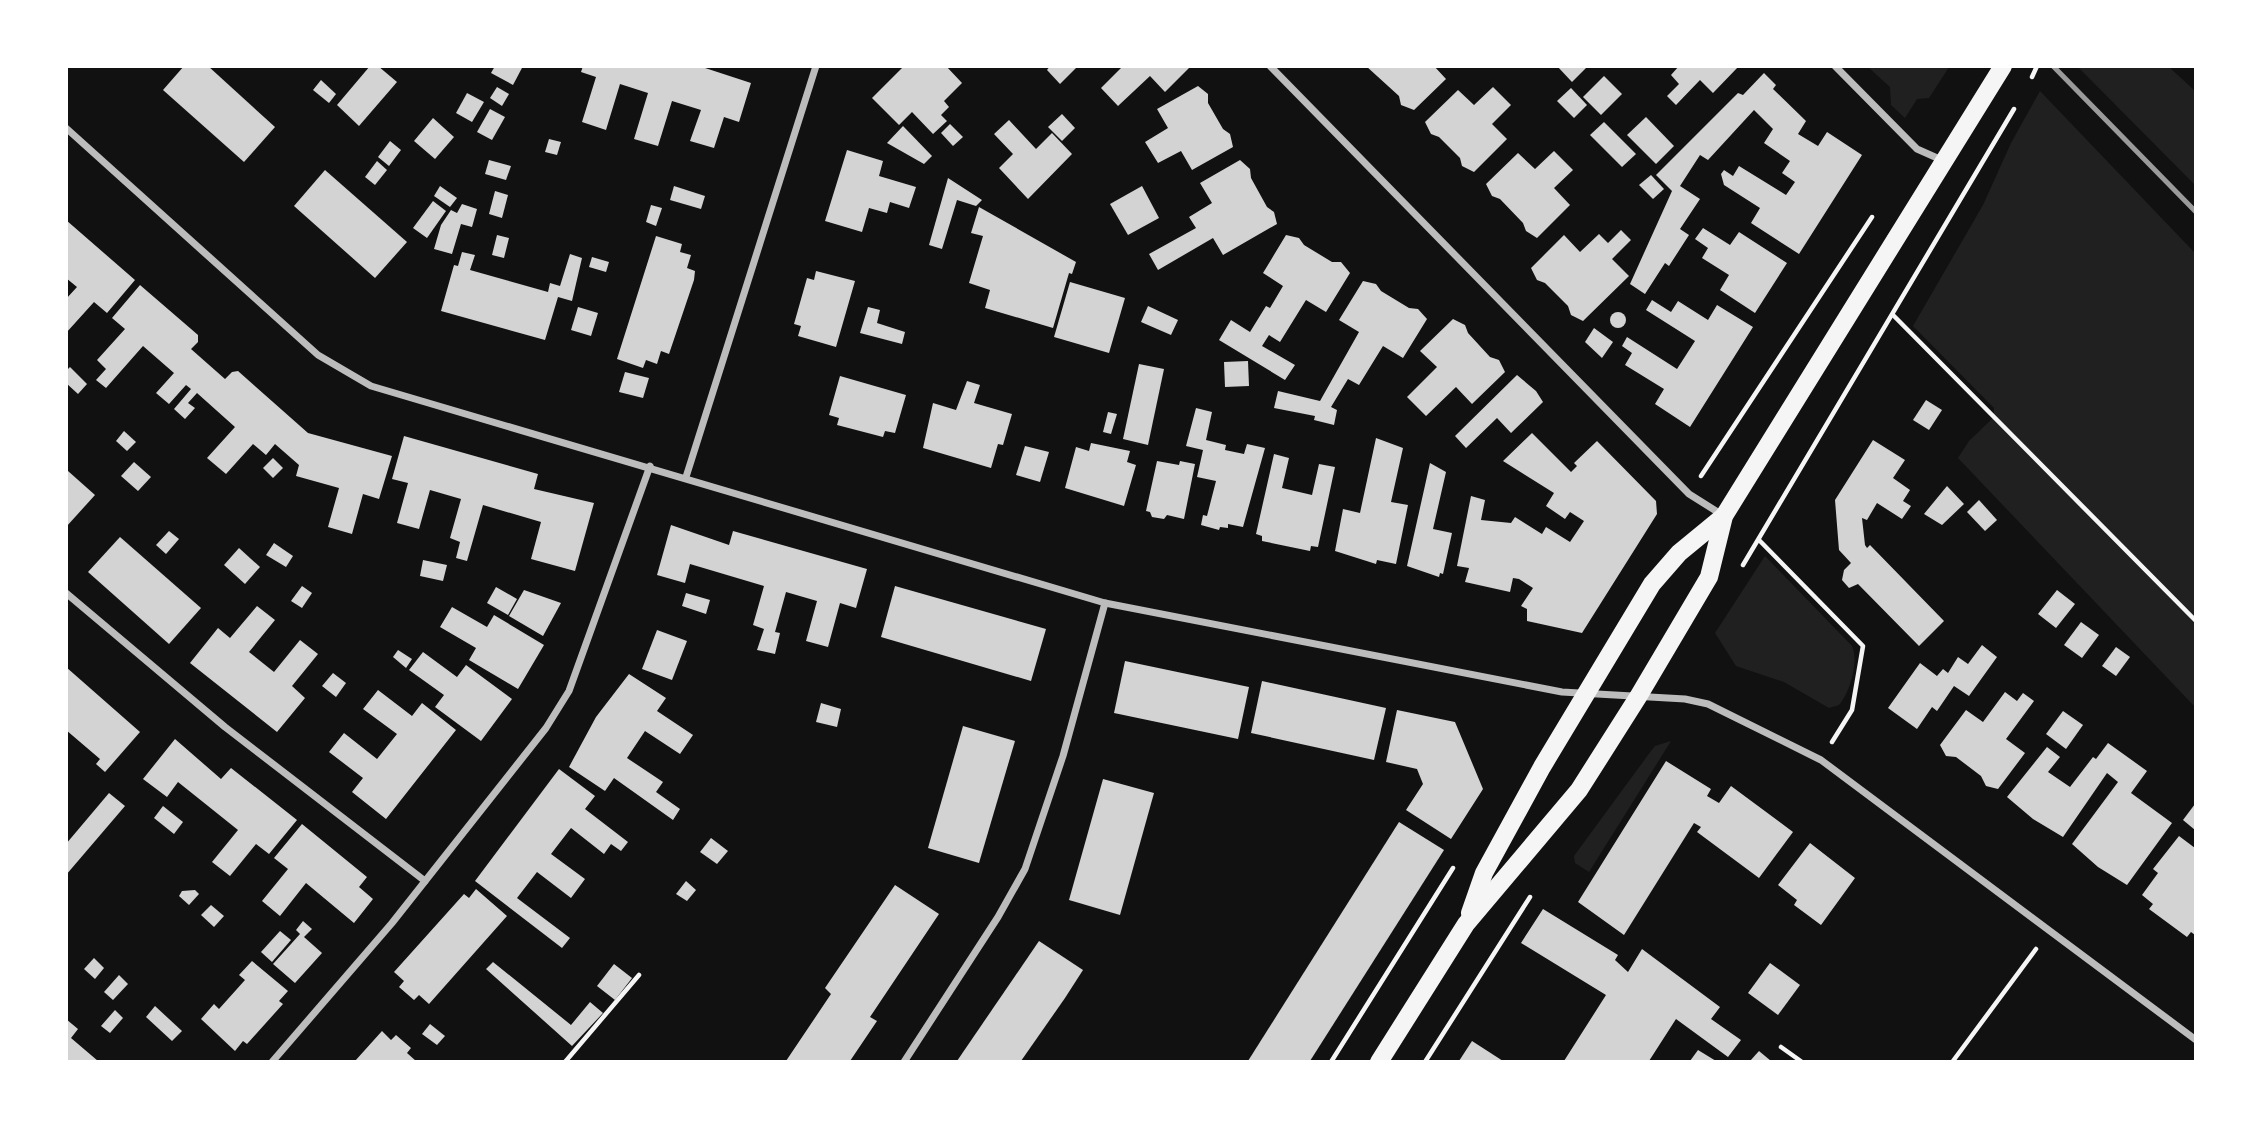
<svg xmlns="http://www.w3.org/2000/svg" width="2262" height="1128" font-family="Raleway,sans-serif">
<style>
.green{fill:#202020}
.building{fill:#d3d3d3}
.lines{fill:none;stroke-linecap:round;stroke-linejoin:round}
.path{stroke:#f5f5f5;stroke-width:4.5}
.minor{stroke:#bcbcbc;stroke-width:7}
.primary{stroke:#f5f5f5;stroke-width:18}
.rail{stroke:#9a9a9a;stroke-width:5}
</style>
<rect width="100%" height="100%" fill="#111"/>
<!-- green -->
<g class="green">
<path d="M 1868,67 L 1949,67 L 1929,98 L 1917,99 L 1905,118 L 1891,105 L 1890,87 Z"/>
<path d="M 2078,67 L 2169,67 L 2195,91 L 2195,185 Z"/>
<path d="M 2040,91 L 2195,253 L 2195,707 L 1958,458 L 1969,441 L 1994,417 L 1994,408 L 1913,326 L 1983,205 L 2011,143 Z"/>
<path d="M 1765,556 L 1852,646 C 1859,661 1850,693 1839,705 L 1829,708 L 1784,682 L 1736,666 L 1715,633 Z"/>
<path d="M 1671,741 L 1589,872 L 1575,863 L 1574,856 L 1651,751 L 1655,746 Z"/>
</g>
<!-- building -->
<g class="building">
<path d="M 184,66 L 208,66 L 275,127 L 244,162 L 163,90 Z"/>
<path d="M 370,66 L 378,66 L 397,82 L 359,126 L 337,105 Z"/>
<path d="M 495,66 L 523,66 L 513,85 L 491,73 Z"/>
<path d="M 583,66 L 699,66 L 751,83 L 739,122 L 724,117 L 714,148 L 690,141 L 701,110 L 672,101 L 658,146 L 634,139 L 648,93 L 620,84 L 606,130 L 582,122 L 596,77 L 581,72 Z"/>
<path d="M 904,66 L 946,66 L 962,83 L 944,101 L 949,107 L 941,115 L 947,121 L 933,134 L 912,112 L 899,125 L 872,98 Z"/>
<path d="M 1050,66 L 1078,66 L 1060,84 L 1047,70 Z"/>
<path d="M 1123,66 L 1191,66 L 1165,92 L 1150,76 L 1118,106 L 1101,88 Z"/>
<path d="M 1366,66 L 1434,66 L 1446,79 L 1414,110 L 1401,105 L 1399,96 Z"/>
<path d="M 1557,66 L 1588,66 L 1572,82 Z"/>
<path d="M 1679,66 L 1739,66 L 1713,93 L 1700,80 L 1676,105 L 1667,96 L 1679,84 L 1671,75 Z"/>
<path d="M 1764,73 L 1776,85 L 1773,89 L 1806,121 L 1798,134 L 1818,146 L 1827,132 L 1862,155 L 1799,254 L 1751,223 L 1760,208 L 1724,185 L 1721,174 L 1724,170 L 1733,176 L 1739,166 L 1786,195 L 1795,182 L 1782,173 L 1790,161 L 1764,143 L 1773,129 L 1754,110 L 1708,160 L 1700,155 L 1680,186 L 1700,199 L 1680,229 L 1689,235 L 1669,266 L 1665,263 L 1645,294 L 1630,284 L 1672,191 L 1656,175 L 1738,93 L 1743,95 Z"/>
<path d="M 1604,76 L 1622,94 L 1601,115 L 1583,97 Z"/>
<path d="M 321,80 L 336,94 L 329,103 L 313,90 Z"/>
<path d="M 1198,86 L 1208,94 L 1208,103 L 1223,129 L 1230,134 L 1233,147 L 1192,170 L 1181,151 L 1158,163 L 1145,142 L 1168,128 L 1157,109 Z"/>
<path d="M 497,87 L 509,94 L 502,106 L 490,98 Z"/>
<path d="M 1493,87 L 1511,105 L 1492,124 L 1507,139 L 1474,172 L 1462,166 L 1460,158 L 1439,137 L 1431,134 L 1425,122 L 1458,90 L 1474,105 Z"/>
<path d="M 1571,88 L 1587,105 L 1574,118 L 1557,101 Z"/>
<path d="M 467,93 L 484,102 L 472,122 L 456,113 Z"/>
<path d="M 490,109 L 505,117 L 492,140 L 477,132 Z"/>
<path d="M 1062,114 L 1075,128 L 1062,141 L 1048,127 Z"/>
<path d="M 1646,117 L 1674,146 L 1656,164 L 1627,135 Z"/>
<path d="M 433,118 L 454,137 L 435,159 L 414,141 Z"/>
<path d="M 1009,120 L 1036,149 L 1052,133 L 1072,154 L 1028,199 L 999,168 L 1013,154 L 994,134 Z"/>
<path d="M 1604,122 L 1636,154 L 1622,167 L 1590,135 Z"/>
<path d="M 950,124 L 963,137 L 953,146 L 941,133 Z"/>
<path d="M 903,126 L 932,156 L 924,164 L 887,143 Z"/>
<path d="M 549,139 L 561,142 L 557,155 L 545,152 Z"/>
<path d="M 390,141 L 401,150 L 389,166 L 378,157 Z"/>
<path d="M 847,150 L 883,161 L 879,176 L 916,187 L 909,208 L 890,202 L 887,213 L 869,208 L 862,232 L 825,221 Z"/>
<path d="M 1554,151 L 1573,170 L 1554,188 L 1570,205 L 1537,238 L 1526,231 L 1523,223 L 1500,199 L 1492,196 L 1486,184 L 1518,153 L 1535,169 Z"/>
<path d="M 489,160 L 511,166 L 506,180 L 485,174 Z"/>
<path d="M 1240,160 L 1250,169 L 1251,178 L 1267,207 L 1274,212 L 1277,224 L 1223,255 L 1213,238 L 1158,270 L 1149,254 L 1196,228 L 1189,217 L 1212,203 L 1200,183 Z"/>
<path d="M 377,161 L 387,170 L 375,185 L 365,177 Z"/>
<path d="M 325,170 L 407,242 L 375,278 L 294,206 Z"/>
<path d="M 1651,175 L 1664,189 L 1653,199 L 1639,185 Z"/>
<path d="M 948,178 L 982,200 L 976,206 L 957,200 L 942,249 L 929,245 Z"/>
<path d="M 440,186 L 457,198 L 450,207 L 434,196 Z"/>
<path d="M 674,186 L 705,196 L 701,209 L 670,200 Z"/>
<path d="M 1142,186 L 1159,218 L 1128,235 L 1110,204 Z"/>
<path d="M 495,191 L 508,195 L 502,218 L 489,214 Z"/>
<path d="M 433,201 L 446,211 L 427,238 L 413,228 Z"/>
<path d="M 462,204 L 477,209 L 472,227 L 461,224 L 452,254 L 434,249 L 441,225 L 451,210 L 457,213 Z"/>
<path d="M 651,205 L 662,208 L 656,226 L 646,222 Z"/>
<path d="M 979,207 L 1076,262 L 1072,274 L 1069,273 L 1053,328 L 985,308 L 990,290 L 969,283 L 983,236 L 971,233 Z"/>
<path d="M 66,220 L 135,280 L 107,313 L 94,302 L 66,333 L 66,299 L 77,287 L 66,278 Z"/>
<path d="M 1703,228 L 1730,245 L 1739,232 L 1787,263 L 1755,313 L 1720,290 L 1729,275 L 1702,258 L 1708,248 L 1695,239 Z"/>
<path d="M 1621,230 L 1631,240 L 1612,259 L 1629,276 L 1583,321 L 1571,315 L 1568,306 L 1545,283 L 1537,280 L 1531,268 L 1564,235 L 1580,252 L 1599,234 L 1608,243 Z"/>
<path d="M 497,235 L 509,238 L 504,258 L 492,255 Z"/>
<path d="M 1286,235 L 1299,238 L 1304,245 L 1332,262 L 1341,262 L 1350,273 L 1326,312 L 1306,300 L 1280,342 L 1269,335 L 1262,346 L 1295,365 L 1285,380 L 1219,340 L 1231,320 L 1250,332 L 1266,306 L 1270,308 L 1283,286 L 1263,273 Z"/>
<path d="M 656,236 L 682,244 L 680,252 L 691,255 L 687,268 L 695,271 L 694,280 L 669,354 L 661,351 L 657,364 L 646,360 L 643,368 L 617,359 Z"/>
<path d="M 462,252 L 475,255 L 470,270 L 548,292 L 550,283 L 560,286 L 570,254 L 582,258 L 572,301 L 558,297 L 545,340 L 441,311 L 454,265 L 458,266 Z"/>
<path d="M 592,257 L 609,262 L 606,272 L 589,267 Z"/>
<path d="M 816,271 L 855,281 L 836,347 L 798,336 L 801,326 L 794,324 L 807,278 L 814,280 Z"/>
<path d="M 1363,281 L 1376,284 L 1381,291 L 1409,308 L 1418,309 L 1427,319 L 1403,358 L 1383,346 L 1359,385 L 1348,379 L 1331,407 L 1337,410 L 1334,425 L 1314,420 L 1315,416 L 1274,408 L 1278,391 L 1320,401 L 1359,332 L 1339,320 Z"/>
<path d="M 1070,282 L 1125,298 L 1109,353 L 1054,337 Z"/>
<path d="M 140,285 L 198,335 L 198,342 L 191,349 L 225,379 L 232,372 L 238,371 L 308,433 L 392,456 L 379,499 L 363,494 L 352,534 L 328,527 L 339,488 L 296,476 L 299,465 L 275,444 L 266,455 L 253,444 L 226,474 L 207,458 L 235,427 L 197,393 L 188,403 L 195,408 L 185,419 L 174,409 L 191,389 L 186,385 L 169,404 L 156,393 L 174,373 L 143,346 L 106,388 L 96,380 L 106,369 L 97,360 L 125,329 L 112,318 Z"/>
<path d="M 1652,300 L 1671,312 L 1678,301 L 1708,320 L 1717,305 L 1753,327 L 1690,427 L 1655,404 L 1664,389 L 1625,365 L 1632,353 L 1622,346 L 1627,337 L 1677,369 L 1695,341 L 1646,310 Z"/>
<path d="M 1148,306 L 1178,320 L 1171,335 L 1141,322 Z"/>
<path d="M 578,307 L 598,313 L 591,336 L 571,330 Z"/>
<path d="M 868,307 L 880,310 L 877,323 L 905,332 L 902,344 L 860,333 Z"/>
<circle cx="1618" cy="320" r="8"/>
<path d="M 1453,319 L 1465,325 L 1468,333 L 1490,357 L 1499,360 L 1505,372 L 1472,404 L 1456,387 L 1426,416 L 1407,397 L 1437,367 L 1420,351 Z"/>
<path d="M 1594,328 L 1613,342 L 1602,358 L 1585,342 Z"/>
<path d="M 1248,361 L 1249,386 L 1225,387 L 1224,362 Z"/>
<path d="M 1139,364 L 1164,369 L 1148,445 L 1123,439 Z"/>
<path d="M 70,367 L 87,384 L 78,394 L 66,383 L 66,371 Z"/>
<path d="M 625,372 L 649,378 L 643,398 L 619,392 Z"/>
<path d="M 1517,375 L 1536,391 L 1543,402 L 1511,433 L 1497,418 L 1466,448 L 1455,436 Z"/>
<path d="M 840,376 L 906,395 L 895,433 L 885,431 L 883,437 L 837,425 L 839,418 L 829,415 Z"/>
<path d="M 967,381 L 980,385 L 974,403 L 1012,414 L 1003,445 L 998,444 L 991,468 L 923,448 L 933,403 L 956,410 Z"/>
<path d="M 1926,400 L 1942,410 L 1929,430 L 1913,420 Z"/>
<path d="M 1196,408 L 1212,412 L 1206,440 L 1226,445 L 1225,450 L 1244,454 L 1247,444 L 1265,448 L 1243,527 L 1228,524 L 1228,528 L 1220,527 L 1219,530 L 1201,525 L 1203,515 L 1207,516 L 1216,481 L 1197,477 L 1203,450 L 1186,446 Z"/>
<path d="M 1108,412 L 1117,414 L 1111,434 L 1103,432 Z"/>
<path d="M 124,431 L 136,442 L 127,451 L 116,441 Z"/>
<path d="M 1532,433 L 1571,472 L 1577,466 L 1574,463 L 1597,441 L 1656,501 L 1657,514 L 1582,633 L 1527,621 L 1527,609 L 1521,606 L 1533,588 L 1519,579 L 1513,578 L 1510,592 L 1465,582 L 1469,568 L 1457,566 L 1471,496 L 1485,500 L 1481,520 L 1511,523 L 1515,517 L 1542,534 L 1546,527 L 1570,542 L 1584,521 L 1570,512 L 1565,519 L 1546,506 L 1554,493 L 1503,461 Z"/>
<path d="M 404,436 L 538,474 L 534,489 L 594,503 L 575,571 L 531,559 L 541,522 L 483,505 L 467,561 L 456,558 L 460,542 L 450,538 L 461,499 L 430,490 L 419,529 L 397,523 L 408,483 L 392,479 Z"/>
<path d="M 1376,438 L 1403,448 L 1391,502 L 1408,505 L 1396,564 L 1377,560 L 1376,564 L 1335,551 L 1343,509 L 1360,513 Z"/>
<path d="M 1873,440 L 1905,460 L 1893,478 L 1910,490 L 1903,501 L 1911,506 L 1902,519 L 1877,503 L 1867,520 L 1862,518 L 1865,545 L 1867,548 L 1870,545 L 1944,621 L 1919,646 L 1858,584 L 1849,588 L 1842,580 L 1844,570 L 1851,563 L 1839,550 L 1835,500 Z"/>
<path d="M 1091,443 L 1130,451 L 1127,462 L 1136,465 L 1124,506 L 1065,488 L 1076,447 L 1089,451 Z"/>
<path d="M 1025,446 L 1049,452 L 1040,482 L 1016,475 Z"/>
<path d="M 1274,454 L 1289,458 L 1282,488 L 1312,495 L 1319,464 L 1335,467 L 1318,547 L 1311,546 L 1310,551 L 1262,541 L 1262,536 L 1256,534 Z"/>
<path d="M 273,458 L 283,468 L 273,478 L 263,468 Z"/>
<path d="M 1157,461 L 1179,465 L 1180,461 L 1195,464 L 1184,519 L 1167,515 L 1164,519 L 1152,517 L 1150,512 L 1146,511 Z"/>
<path d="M 134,462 L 151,477 L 138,491 L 121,476 Z"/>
<path d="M 1430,463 L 1446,472 L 1433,529 L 1452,533 L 1443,574 L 1440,573 L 1439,577 L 1407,566 Z"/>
<path d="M 68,471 L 95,495 L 66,527 L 66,473 Z"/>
<path d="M 1947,486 L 1964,504 L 1942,525 L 1924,514 Z"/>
<path d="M 1979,500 L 1997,520 L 1985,531 L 1967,512 Z"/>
<path d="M 671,525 L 729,545 L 733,531 L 867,569 L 856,608 L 840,603 L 828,647 L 806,641 L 817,601 L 786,592 L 775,632 L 780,633 L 775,654 L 757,650 L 764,629 L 753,625 L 764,586 L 690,564 L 685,583 L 657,575 Z"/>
<path d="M 169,531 L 179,539 L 166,554 L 156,545 Z"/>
<path d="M 120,537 L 201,608 L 169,644 L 88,572 Z"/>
<path d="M 274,543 L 293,556 L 286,567 L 266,555 Z"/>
<path d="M 239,548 L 260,567 L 245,584 L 224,565 Z"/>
<path d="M 423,560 L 447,565 L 443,581 L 420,576 Z"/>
<path d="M 302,586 L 312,593 L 302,608 L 291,601 Z"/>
<path d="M 895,586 L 1046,629 L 1031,681 L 881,637 Z"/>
<path d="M 496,587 L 517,599 L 508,615 L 487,603 Z"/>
<path d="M 524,590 L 561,603 L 543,636 L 509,616 Z"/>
<path d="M 2057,590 L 2075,604 L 2056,628 L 2038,614 Z"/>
<path d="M 686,593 L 710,600 L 706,614 L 682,606 Z"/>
<path d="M 257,606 L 275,620 L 249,652 L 274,672 L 300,640 L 318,654 L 292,686 L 305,698 L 277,732 L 190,663 L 218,628 L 230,638 Z"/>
<path d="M 452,607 L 487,627 L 494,615 L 544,645 L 518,689 L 469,660 L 476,648 L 440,627 Z"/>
<path d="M 2081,622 L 2099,635 L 2082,658 L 2064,645 Z"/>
<path d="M 657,630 L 687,641 L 672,680 L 642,669 Z"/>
<path d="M 1982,645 L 1997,657 L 1969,696 L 1954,686 L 1937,711 L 1932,707 L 1917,729 L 1888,708 L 1920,663 L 1937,676 L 1943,669 L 1948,673 L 1958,657 L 1968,664 Z"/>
<path d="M 2116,647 L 2130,657 L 2116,676 L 2102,666 Z"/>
<path d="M 398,650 L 412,659 L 406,668 L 393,657 Z"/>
<path d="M 423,652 L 457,677 L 466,665 L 512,699 L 481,741 L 435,707 L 444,695 L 409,670 Z"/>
<path d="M 1125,661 L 1249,687 L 1238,739 L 1114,713 Z"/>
<path d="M 66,667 L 140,732 L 105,772 L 96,764 L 100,759 L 66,730 Z"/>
<path d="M 333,673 L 346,683 L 336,697 L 322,686 Z"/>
<path d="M 629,674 L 666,698 L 657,711 L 693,735 L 680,754 L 645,731 L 627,758 L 663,782 L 656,792 L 680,809 L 673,820 L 614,778 L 605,791 L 569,767 L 596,717 Z"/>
<path d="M 1262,681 L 1386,708 L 1374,760 L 1251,733 Z"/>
<path d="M 378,690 L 412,716 L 422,703 L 456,730 L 386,819 L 352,792 L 363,778 L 329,752 L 344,733 L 377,759 L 397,734 L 363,709 Z"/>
<path d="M 2005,692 L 2017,701 L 2023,693 L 2034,701 L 2006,739 L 2025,753 L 1998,789 L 1986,786 L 1981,776 L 1956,757 L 1946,756 L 1940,745 L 1966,710 L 1983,722 Z"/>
<path d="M 821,703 L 841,709 L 837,727 L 816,722 Z"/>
<path d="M 1397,710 L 1455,722 L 1483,789 L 1451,839 L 1406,810 L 1423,784 L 1417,769 L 1386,762 Z"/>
<path d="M 2063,711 L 2083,725 L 2066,749 L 2046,734 Z"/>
<path d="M 963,726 L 1015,741 L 979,863 L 928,848 Z"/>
<path d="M 175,739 L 221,779 L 231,768 L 297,820 L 269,854 L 256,844 L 230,876 L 212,862 L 238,830 L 178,782 L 167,797 L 143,779 Z"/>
<path d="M 2108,743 L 2147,771 L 2131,793 L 2172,823 L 2127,885 L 2098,867 L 2072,844 L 2118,782 L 2107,773 L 2063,837 L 2033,819 L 2007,797 L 2047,747 L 2060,757 L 2048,772 L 2070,787 L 2093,757 L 2096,759 Z"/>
<path d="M 1666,761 L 1711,789 L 1707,796 L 1719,803 L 1731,786 L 1793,832 L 1759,878 L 1697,832 L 1701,827 L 1694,823 L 1624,935 L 1578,902 Z"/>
<path d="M 559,769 L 595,796 L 585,809 L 628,842 L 621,851 L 611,844 L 604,854 L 571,828 L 551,854 L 585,879 L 571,898 L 537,872 L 517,898 L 570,938 L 562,948 L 475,881 Z"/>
<path d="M 1103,779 L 1154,793 L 1120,915 L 1069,900 Z"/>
<path d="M 109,793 L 125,806 L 66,875 L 66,844 Z"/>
<path d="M 2195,804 L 2195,830 L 2183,820 Z"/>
<path d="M 163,806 L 183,822 L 174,834 L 154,818 Z"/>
<path d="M 1399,822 L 1444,850 L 1310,1061 L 1248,1061 Z"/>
<path d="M 302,824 L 367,877 L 359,887 L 373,899 L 354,923 L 306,883 L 280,916 L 262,901 L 288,869 L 274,858 Z"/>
<path d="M 2179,836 L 2195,848 L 2195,935 L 2191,932 L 2187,937 L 2149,909 L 2153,904 L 2142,895 L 2158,873 L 2153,869 Z"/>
<path d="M 711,838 L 728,851 L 717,864 L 700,852 Z"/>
<path d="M 1810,843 L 1855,878 L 1821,925 L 1794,905 L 1797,900 L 1778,885 Z"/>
<path d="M 686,881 L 696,890 L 687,901 L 676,894 Z"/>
<path d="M 895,885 L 939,914 L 870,1017 L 877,1021 L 850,1061 L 786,1061 L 831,994 L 825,988 Z"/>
<path d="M 476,889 L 507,916 L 429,1004 L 419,995 L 414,1000 L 399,987 L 404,981 L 394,972 L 464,894 L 469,898 Z"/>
<path d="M 195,890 L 199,894 L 189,905 L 179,896 L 182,891 Z"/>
<path d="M 211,905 L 224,916 L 214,927 L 201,915 Z"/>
<path d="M 1543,909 L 1618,955 L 1615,960 L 1628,972 L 1642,949 L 1720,1007 L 1711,1019 L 1741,1040 L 1728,1057 L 1676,1019 L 1649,1061 L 1564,1061 L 1606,995 L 1521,943 Z"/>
<path d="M 303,921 L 312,929 L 304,937 L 322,953 L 295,983 L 273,964 L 300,934 L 296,930 Z"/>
<path d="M 280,931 L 291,940 L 272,962 L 261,952 Z"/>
<path d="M 1039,941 L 1083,970 L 1065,998 L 1021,1061 L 957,1061 Z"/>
<path d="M 94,958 L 104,968 L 95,979 L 84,969 Z"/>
<path d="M 252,961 L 288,991 L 279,1001 L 283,1004 L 247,1044 L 243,1041 L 235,1051 L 201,1019 L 214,1004 L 219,1009 L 245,980 L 239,975 Z"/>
<path d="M 493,962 L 571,1025 L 590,1002 L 603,1013 L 572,1046 L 486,969 Z"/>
<path d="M 1770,963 L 1800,985 L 1778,1015 L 1748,993 Z"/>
<path d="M 614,964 L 632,978 L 615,1000 L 597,986 Z"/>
<path d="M 119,975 L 128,984 L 113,1000 L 104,992 Z"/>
<path d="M 155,1006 L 182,1031 L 172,1041 L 146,1017 Z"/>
<path d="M 115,1010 L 123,1018 L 110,1033 L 101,1026 Z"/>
<path d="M 66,1019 L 78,1029 L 71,1038 L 98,1061 L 66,1061 Z"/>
<path d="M 430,1024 L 445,1036 L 437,1045 L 422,1034 Z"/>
<path d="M 382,1031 L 391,1040 L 396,1035 L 411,1048 L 407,1053 L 416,1061 L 355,1061 Z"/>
<path d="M 1472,1041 L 1503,1061 L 1459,1061 Z"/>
<path d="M 1698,1050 L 1716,1061 L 1690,1061 Z"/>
<path d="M 1759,1051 L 1771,1061 L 1750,1061 Z"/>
</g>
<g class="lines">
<!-- path -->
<g class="path">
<path d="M 2032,77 L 2037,66"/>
<path d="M 1893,315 L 2196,621"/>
<path d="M 1701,476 L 1872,217"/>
<path d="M 1759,540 L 1863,646 L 1852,710 L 1832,742"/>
<path d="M 1743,565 L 2014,109"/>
<path d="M 1781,1047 L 1802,1062"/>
<path d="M 1953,1061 L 2036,949"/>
<path d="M 565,1062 L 639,975"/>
<path d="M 1331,1062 L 1453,868"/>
<path d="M 1425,1062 L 1530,897"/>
</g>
<!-- minor -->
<g class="minor">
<path d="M 1270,66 L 1689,494 L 1724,516"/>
<path d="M 1835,66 L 1917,149 L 1944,161"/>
<path d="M 66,128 L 318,355 L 371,386 L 1105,603 L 1562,692 L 1685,699 L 1708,704 L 1821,760 L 2196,1040"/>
<path d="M 686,477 L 816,66"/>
<path d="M 66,593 L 225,727 L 425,881"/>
<path d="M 272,1062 L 392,923 L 546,728 L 569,691 L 650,466"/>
<path d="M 904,1062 L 998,917 L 1025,869 L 1063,756 L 1105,603"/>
</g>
<!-- primary -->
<g class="primary">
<path d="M 1470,913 L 1484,873 L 1542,767 L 1652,584 L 1679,553 L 1724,516"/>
<path d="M 1379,1062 L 1466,924 L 1579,790 L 1638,697 L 1709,577 L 1724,516 L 2003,66"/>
</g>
<!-- rail -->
<path class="rail" d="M 2053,66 L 2196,212"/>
</g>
<!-- border -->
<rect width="2262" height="1128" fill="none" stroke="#ffffff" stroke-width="136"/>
</svg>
